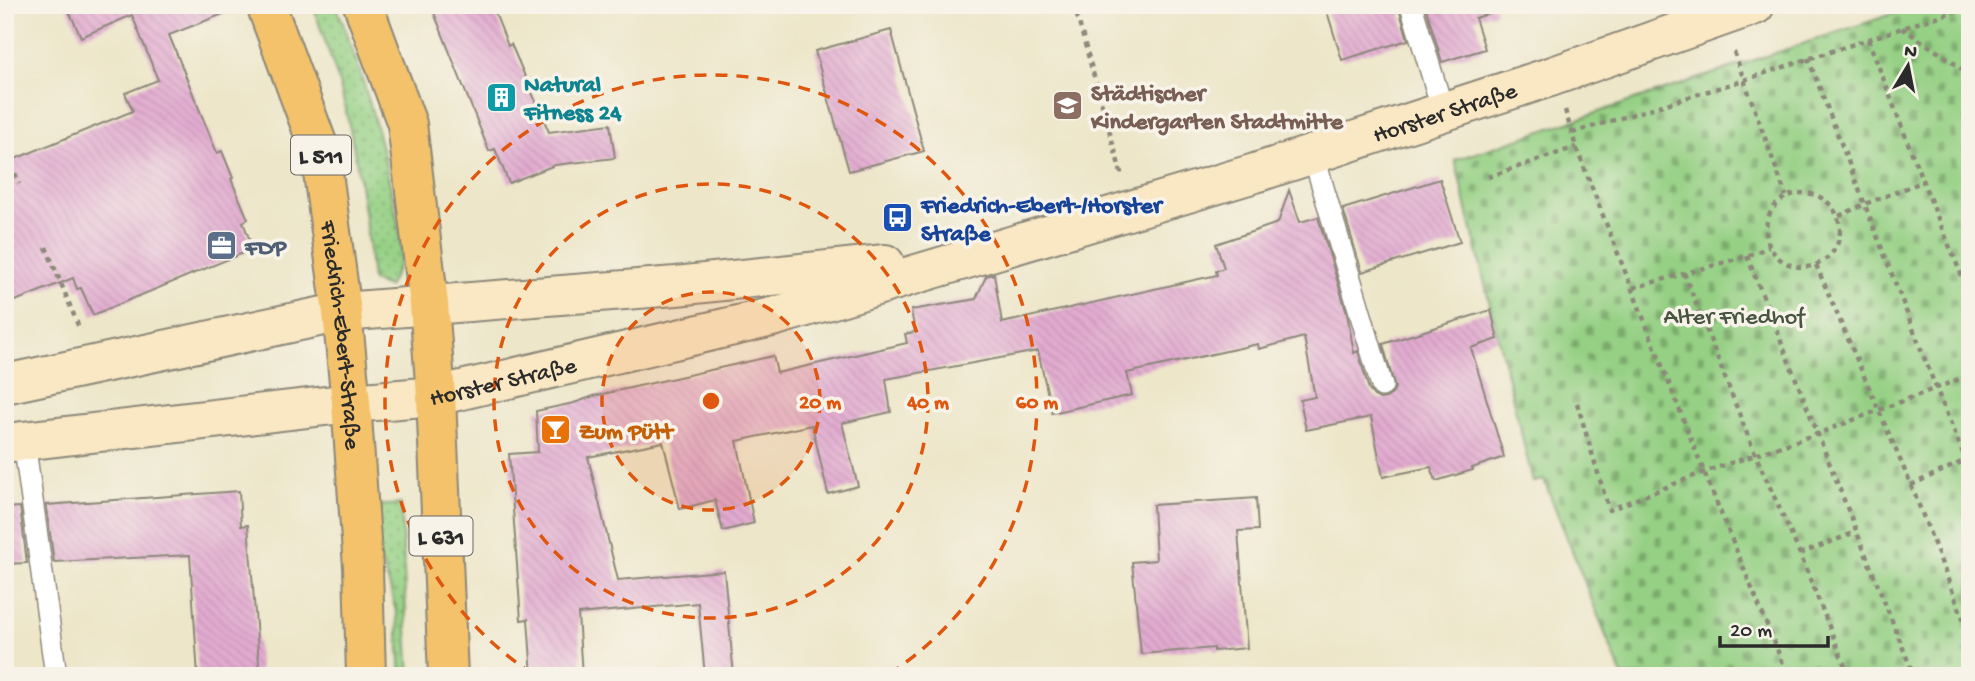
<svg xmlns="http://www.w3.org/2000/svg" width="1975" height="681" font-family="'Gochi Hand',sans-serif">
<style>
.grass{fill:url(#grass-dots);stroke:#607e58;stroke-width:2}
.cemetery{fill:url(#cemetery-stones);stroke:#607e58;stroke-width:2}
.building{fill:url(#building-back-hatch)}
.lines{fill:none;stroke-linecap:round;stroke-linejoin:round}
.lane-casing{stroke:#8c887a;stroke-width:24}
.secondary-casing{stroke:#8c887a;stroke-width:42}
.primary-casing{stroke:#8c887a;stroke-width:42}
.path{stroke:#8c887a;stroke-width:4.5;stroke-dasharray:5 5;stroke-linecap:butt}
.lane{stroke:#fff;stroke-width:21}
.secondary{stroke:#fae7c3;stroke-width:38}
.primary{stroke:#f3c26a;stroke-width:38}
.ring{fill:none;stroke:#df570e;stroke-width:3.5;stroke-dasharray:12 9}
.labels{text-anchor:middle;stroke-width:7;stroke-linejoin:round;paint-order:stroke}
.shield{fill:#f7f3e8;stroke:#686764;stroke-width:2}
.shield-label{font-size:23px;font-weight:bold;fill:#2b2b2b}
.culture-label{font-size:24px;font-weight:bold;fill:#0d838f;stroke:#f7f3e8;text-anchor:start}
.education-label{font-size:24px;font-weight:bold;fill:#785e54;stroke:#f7f3e8;text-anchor:start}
.street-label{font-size:24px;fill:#2b2b2b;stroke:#f7f3e8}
.transit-label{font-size:24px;font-weight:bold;fill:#164399;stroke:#f7f3e8;text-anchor:start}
.service-label{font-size:24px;font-weight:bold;fill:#4e5e75;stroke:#f7f3e8;text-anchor:start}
.park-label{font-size:24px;fill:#465441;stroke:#f7f3e8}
.food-label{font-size:24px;font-weight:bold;fill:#c56008;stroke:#f7f3e8;text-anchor:start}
.centre{fill:#df570e;stroke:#f7f3e8;stroke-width:3.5}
.ring-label{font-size:21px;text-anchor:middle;font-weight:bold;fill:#df570e;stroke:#f7f3e8;stroke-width:7;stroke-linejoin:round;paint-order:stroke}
</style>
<defs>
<pattern id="grass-dots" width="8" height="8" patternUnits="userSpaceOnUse" patternTransform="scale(1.75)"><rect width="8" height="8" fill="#95d084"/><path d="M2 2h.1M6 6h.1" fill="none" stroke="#7aa96c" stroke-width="1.8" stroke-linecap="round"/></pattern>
<pattern id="cemetery-stones" width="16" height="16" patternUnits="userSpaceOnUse" patternTransform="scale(1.75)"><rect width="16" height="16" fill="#95d084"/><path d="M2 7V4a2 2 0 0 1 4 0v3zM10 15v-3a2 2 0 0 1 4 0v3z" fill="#7aa96c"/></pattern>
<pattern id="building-back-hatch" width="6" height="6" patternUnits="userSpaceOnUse" patternTransform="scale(1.75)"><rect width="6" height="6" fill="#e2abd0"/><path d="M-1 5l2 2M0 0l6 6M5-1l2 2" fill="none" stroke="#c293b3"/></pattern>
</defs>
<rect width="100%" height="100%" fill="#f7f3e8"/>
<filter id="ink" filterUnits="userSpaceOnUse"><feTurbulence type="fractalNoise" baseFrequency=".0143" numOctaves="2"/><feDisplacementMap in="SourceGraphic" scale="14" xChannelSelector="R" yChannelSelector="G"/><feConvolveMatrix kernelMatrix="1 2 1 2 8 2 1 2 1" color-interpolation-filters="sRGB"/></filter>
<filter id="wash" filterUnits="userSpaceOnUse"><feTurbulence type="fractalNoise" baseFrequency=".00686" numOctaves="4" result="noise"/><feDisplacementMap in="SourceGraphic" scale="28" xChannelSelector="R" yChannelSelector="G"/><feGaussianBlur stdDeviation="1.57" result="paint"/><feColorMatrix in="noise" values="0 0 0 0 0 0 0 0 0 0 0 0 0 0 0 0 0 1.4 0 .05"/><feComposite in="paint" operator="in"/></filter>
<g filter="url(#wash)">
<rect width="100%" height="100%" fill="#ede6c9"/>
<!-- grass -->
<g class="grass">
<path d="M 313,5 L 336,5 C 361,70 381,132 393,200 C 396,215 401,232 401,247 C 402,263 395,274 388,287 L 372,281 C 366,214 356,147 339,83 C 331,57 321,31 313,5 Z"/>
<path d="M 401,504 L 406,615 L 410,676 L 401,676 L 397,615 L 389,584 L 375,545 L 374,506 Z"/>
</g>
<!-- cemetery -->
<path class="cemetery" d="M 1919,5 L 1970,5 L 1970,676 L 1622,676 L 1544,480 L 1533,482 L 1455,160 Z"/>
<g id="blocks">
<!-- building -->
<g class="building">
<path d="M 66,5 L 240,5 L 241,7 L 169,35 L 217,153 L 222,151 L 233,178 L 231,179 L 248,219 L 243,222 L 253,249 L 93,315 L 81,288 L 77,289 L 73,278 L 5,305 L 5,163 L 133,111 L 125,93 L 158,80 L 132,15 L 81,37 Z"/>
<path d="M 431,5 L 492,5 L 508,46 L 511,44 L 549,132 L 610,124 L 615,158 L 555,165 L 509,183 L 495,149 L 489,151 Z"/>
<path d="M 1325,5 L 1398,5 L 1408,40 L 1342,60 Z"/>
<path d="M 1425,5 L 1495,5 L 1496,12 L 1475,18 L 1485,49 L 1442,62 Z"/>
<path d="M 891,30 L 924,151 L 849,171 L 815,51 Z"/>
<path d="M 1440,179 L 1460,242 L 1362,272 L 1343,209 Z"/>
<path d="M 1289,190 L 1300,222 L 1318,217 L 1347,313 L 1354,353 L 1358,351 L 1369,390 L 1374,396 L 1380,399 L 1386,398 L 1392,394 L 1395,388 L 1383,344 L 1491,310 L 1498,339 L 1471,348 L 1504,457 L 1472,468 L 1473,470 L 1436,481 L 1431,467 L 1383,477 L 1371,417 L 1306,430 L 1300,400 L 1315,397 L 1304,337 L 1259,349 L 1258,344 L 1127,373 L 1132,395 L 1052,413 L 1038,351 L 886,379 L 891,412 L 842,423 L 858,486 L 828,494 L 812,425 L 737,441 L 754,523 L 723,531 L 715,500 L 680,509 L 663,442 L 588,457 L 618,580 L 724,571 L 734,676 L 705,676 L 698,603 L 578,614 L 582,676 L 532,676 L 528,619 L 521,620 L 509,454 L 538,452 L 536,411 L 574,403 L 594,396 L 773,356 L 777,373 L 907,343 L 905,334 L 915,332 L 911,310 L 976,299 L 986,276 L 994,274 L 1002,323 L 1217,275 L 1216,271 L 1224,268 L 1216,244 L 1278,223 Z"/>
<path d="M 239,491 L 241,526 L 248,525 L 260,676 L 198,676 L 190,555 L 54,562 L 46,505 Z"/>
<path d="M 1256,498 L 1258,530 L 1238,531 L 1247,648 L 1214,651 L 1214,648 L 1141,654 L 1132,562 L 1156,560 L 1153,505 Z"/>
<path d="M 20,507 L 27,563 L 5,564 L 5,508 Z"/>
</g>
</g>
</g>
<g filter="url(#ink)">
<use href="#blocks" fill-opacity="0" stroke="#8c887a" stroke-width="2"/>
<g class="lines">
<defs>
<g id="lane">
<path d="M 1411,5 L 1443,111"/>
<path d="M 1313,154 L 1382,386"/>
<path d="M 24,441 L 56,676"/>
</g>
<g id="secondary">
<path d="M 5,384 L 342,312 L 676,286 L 885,264"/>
<path id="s1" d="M 5,443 L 351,403 L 436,396 L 776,316 L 1255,173 L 1553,76 L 1755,5"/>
</g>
<g id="primary">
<path id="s2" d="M 266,5 L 320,151 L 342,312 L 351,403 L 363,567 L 366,676"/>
<path d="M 363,5 L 407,124 L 419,224 L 429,304 L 436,396 L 448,676"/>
</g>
</defs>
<!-- lane casing -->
<use href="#lane" class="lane-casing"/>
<!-- secondary casing -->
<use href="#secondary" class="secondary-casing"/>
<!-- primary casing -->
<use href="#primary" class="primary-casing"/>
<!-- path -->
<g class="path">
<path d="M 1074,5 L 1122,176"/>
<path d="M 1902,28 L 1949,59 L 1970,76"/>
<path d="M 1868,39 L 1923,182 L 1970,296"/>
<path d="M 1734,52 L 1786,196"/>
<path d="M 1808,58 L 1936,388 L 1970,470"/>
<path d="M 1565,110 L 1576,147 L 1704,472 L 1788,676"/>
<path d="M 1572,133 L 1744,80 L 1970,6"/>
<path d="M 5,145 L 19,184"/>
<path d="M 1488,177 L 1576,147"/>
<circle cx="1803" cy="230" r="37"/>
<path d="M 1839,216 L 1865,204 L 1922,182"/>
<path d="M 46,247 L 80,330"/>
<path d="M 1747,256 L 1914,676"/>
<path d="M 1816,265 L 1911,485 L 1970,636"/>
<path d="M 1684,273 L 1755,454 L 1800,554 L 1849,676"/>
<path d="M 1633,288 L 1747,256 L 1769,247"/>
<path d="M 1577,403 L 1609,510 L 1704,472 L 1817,434 L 1970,375"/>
<path d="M 1911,485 L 1966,460"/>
<path d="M 1800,554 L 1856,532"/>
</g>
<!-- lane -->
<use href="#lane" class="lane"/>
<!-- secondary -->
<use href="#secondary" class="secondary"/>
<!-- primary -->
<use href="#primary" class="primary"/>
</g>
</g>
<!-- distance rings -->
<circle cx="711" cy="401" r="109" fill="#df570e" fill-opacity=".12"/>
<g class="ring">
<circle cx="711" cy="401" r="109"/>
<circle cx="711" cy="401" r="217"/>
<path d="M533 674A326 326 0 1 1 889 674"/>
</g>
<!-- icons -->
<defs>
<symbol id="building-square" viewBox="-11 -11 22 22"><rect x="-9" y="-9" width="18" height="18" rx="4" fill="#0f9aa8" stroke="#f7f3e8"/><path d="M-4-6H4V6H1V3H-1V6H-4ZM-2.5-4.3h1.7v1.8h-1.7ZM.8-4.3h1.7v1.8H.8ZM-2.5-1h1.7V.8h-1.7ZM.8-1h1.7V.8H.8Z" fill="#fff"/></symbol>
<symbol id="school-square" viewBox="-11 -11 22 22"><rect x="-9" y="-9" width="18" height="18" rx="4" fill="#8d6e63" stroke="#f7f3e8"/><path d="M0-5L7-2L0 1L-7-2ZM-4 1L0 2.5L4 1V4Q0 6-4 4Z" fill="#fff"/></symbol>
<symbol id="bus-square" viewBox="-11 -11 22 22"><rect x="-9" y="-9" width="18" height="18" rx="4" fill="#1a4fb4" stroke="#f7f3e8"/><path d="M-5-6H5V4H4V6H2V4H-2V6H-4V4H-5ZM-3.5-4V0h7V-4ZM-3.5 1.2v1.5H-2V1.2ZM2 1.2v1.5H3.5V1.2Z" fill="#fff"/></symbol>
<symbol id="office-square" viewBox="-11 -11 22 22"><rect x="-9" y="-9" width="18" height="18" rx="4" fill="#5c6f8a" stroke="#f7f3e8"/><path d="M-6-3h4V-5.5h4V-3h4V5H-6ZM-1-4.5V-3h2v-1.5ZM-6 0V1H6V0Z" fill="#fff"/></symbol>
<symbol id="bar-square" viewBox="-11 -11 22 22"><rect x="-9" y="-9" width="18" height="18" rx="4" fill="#e8710a" stroke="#f7f3e8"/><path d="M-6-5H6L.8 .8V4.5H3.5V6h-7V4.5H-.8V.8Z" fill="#fff"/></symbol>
</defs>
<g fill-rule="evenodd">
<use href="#building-square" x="484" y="80" width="35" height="35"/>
<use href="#school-square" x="1050" y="88" width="35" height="35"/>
<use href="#bus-square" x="880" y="200" width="35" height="35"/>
<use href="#office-square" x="204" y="228" width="35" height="35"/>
<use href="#bar-square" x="538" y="412" width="35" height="35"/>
</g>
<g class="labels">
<!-- shield labels -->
<g class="shield">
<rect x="291" y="135.5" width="60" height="39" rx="5"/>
<rect x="409.5" y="516.5" width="63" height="39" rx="5"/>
</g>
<g class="shield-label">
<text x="321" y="163">L 511</text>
<text x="441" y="544">L 631</text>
</g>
<!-- culture labels -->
<g class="culture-label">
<text x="524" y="91">Natural<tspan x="524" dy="28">Fitness 24</tspan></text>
</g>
<!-- education labels -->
<g class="education-label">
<text x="1091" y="100">Städtischer<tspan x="1091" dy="28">Kindergarten Stadtmitte</tspan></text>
</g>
<!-- street labels -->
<g class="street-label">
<text dy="8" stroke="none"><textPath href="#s1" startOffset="1482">Horster Straße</textPath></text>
<text dy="8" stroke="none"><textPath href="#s2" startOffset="341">Friedrich-Ebert-Straße</textPath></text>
<text dy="8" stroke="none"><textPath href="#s1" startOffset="502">Horster Straße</textPath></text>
</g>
<!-- transit labels -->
<g class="transit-label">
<text x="921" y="212">Friedrich-Ebert-/Horster<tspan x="921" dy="28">Straße</tspan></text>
</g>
<!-- service labels -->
<g class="service-label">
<text x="245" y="254">FDP</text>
</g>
<!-- park labels -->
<g class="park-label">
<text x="1734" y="323">Alter Friedhof</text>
</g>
<!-- food labels -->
<g class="food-label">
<text x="579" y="438">Zum Pütt</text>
</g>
</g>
<circle cx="711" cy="401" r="10" class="centre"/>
<g class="ring-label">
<text x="820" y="408">20 m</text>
<text x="928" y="408">40 m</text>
<text x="1037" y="408">60 m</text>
</g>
<!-- margin -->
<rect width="1975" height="681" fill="none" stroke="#f7f3e8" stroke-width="28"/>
<!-- north arrow -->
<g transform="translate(1908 66) rotate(10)" stroke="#f7f3e8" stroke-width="5" paint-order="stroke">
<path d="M0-5L12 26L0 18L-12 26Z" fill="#2b2b2b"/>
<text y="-10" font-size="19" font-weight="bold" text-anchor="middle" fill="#2b2b2b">N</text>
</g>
<!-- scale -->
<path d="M1720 636v10h108v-10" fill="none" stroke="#2b2b2b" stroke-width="3.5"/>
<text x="1730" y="636" font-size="21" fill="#2b2b2b" stroke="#f7f3e8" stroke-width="5" paint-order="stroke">20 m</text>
</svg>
